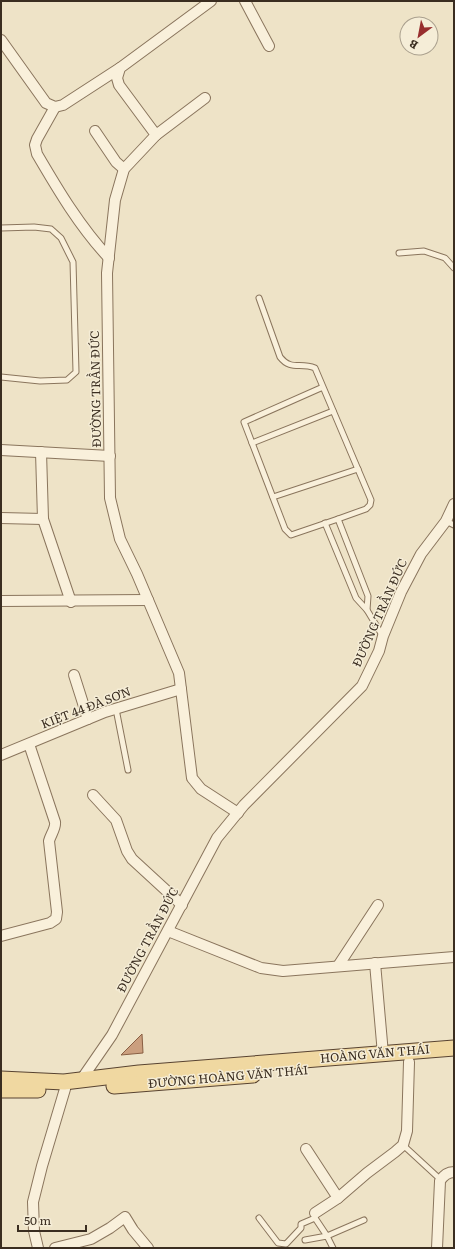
<svg xmlns="http://www.w3.org/2000/svg" width="455" height="1249" font-family="Literata,serif">
<style>
.building{fill:#cb9f7e;stroke:#895f43}
.lines{fill:none;stroke-linecap:round;stroke-linejoin:round}
.lane-casing{stroke:#8a755d;stroke-width:7}
.street-casing{stroke:#8a755d;stroke-width:12}
.primary-casing{stroke:#584331;stroke-width:17}
.lane{stroke:#f9f0db;stroke-width:5}
.street{stroke:#f9f0db;stroke-width:10}
.primary{stroke:#f0d8a1;stroke-width:15}
.labels{text-anchor:middle;stroke-width:3;stroke-linejoin:round;paint-order:stroke}
.street-label{font-size:12px;fill:#3a2d20;stroke:#f5edd7}
</style>
<rect width="100%" height="100%" fill="#eee3c7"/>
<!-- building -->
<path class="building" d="M 142,1034 L 143,1053 L 121,1055 Z"/>
<g class="lines">
<defs>
<g id="lane">
<path d="M 1,228 L 34,227 L 51,229 L 61,238 L 73,262 L 76,372 L 67,380 L 40,381 L 1,377"/>
<path d="M 399,253 L 424,251 L 445,258 L 454,268"/>
<path d="M 259,298 L 280,357 C 291,371 300,362 315,368 L 371,500 L 370,505 L 366,509 L 338,519 L 291,535 L 285,529 L 244,422 L 323,387"/>
<path d="M 252,443 L 333,411"/>
<path d="M 273,497 L 358,469"/>
<path d="M 446,521 L 454,525"/>
<path d="M 325,523 L 356,598 L 367,610 L 368,596 L 338,519"/>
<path d="M 367,610 L 382,635"/>
<path d="M 116,709 L 128,770"/>
<path d="M 403,1145 L 441,1180"/>
<path d="M 259,1218 L 278,1243 L 286,1244 L 301,1228 L 301,1224 L 315,1218 L 315,1213"/>
<path d="M 315,1218 L 327,1236 L 364,1220"/>
<path d="M 305,1240 L 327,1236 L 333,1248"/>
</g>
<g id="street">
<path d="M 211,1 L 120,68 L 117,78 L 119,85 L 156,135 L 124,169 L 115,200 L 107,273 L 110,498 L 120,539 L 137,574 L 179,673 L 192,778 L 201,789 L 238,813"/>
<path d="M 245,1 L 269,46"/>
<path d="M 1,40 L 46,103 L 55,107 L 63,105 L 120,68"/>
<path d="M 55,107 L 37,139 L 35,145 L 37,154 C 58,190 80,227 109,258"/>
<path d="M 95,131 L 116,162 L 124,169"/>
<path d="M 156,135 L 205,98"/>
<path d="M 1,450 L 110,456"/>
<path d="M 41,452 L 43,519 L 71,602"/>
<path d="M 1,518 L 43,519"/>
<path d="M 1,601 L 148,600"/>
<path d="M 74,675 L 88,719"/>
<path d="M 1,755 L 105,712 L 181,689"/>
<path d="M 93,795 L 116,820 L 127,851 L 132,859 L 182,905"/>
<path d="M 168,931 L 261,968 L 283,971 L 454,957"/>
<path d="M 1,936 L 50,923 L 56,919 L 57,912 L 49,841 C 51,834 56,828 55,822 L 29,744"/>
<path d="M 375,963 L 383,1054"/>
<path d="M 338,966 L 378,905"/>
<path d="M 81,1080 L 112,1035 L 217,838 L 244,805 L 362,686 L 379,651 L 383,636 L 401,592 L 421,554 L 446,521 L 454,504"/>
<path d="M 306,1149 L 338,1198"/>
<path d="M 315,1213 L 338,1198 L 367,1173 L 395,1152 L 403,1145 L 407,1131 L 409,1062"/>
<path d="M 38,1248 L 34,1231 L 33,1202 L 42,1166 L 65,1089"/>
<path d="M 55,1248 L 91,1239 L 110,1228 L 125,1217 L 133,1230 L 148,1248"/>
<path d="M 437,1248 L 440,1181 C 443,1176 447,1172 454,1172"/>
</g>
<g id="primary">
<path d="M 1,1079 L 64,1082 L 139,1073 L 454,1048"/>
<path d="M 114,1086 L 253,1075"/>
<path d="M 1,1090 L 38,1090"/>
</g>
</defs>
<!-- lane casing -->
<use href="#lane" class="lane-casing"/>
<!-- street casing -->
<use href="#street" class="street-casing"/>
<!-- primary casing -->
<use href="#primary" class="primary-casing"/>
<!-- lane -->
<use href="#lane" class="lane"/>
<!-- street -->
<use href="#street" class="street"/>
<!-- primary -->
<use href="#primary" class="primary"/>
</g>
<g class="labels">
<!-- street labels -->
<g class="street-label">
<text transform="translate(96 389) rotate(-91)" y="4">ĐƯỜNG TRẦN ĐỨC</text>
<text transform="translate(380 613) rotate(-66)" y="4">ĐƯỜNG TRẦN ĐỨC</text>
<text transform="translate(86 708) rotate(-21)" y="4">KIỆT 44 ĐÀ SƠN</text>
<text transform="translate(148 940) rotate(-62)" y="4">ĐƯỜNG TRẦN ĐỨC</text>
<text transform="translate(375 1054) rotate(-5)" y="4">HOÀNG VĂN THÁI</text>
<text transform="translate(228 1077) rotate(-5)" y="4">ĐƯỜNG HOÀNG VĂN THÁI</text>
</g>
</g>
<!-- border -->
<rect width="455" height="1249" fill="none" stroke="#3a2d20" stroke-width="4"/>
<!-- north arrow -->
<g transform="translate(419 36) rotate(212)"><circle r="19" fill="#f5edd7" stroke="#aaa08e"/>
<path d="M0-3L7 15L0 10L-7 15Z" fill="#982e2e"/>
<text y="-6" font-size="11" font-weight="bold" text-anchor="middle" fill="#3a2d20">B</text>
</g>
<!-- scale -->
<path d="M18 1225v6h68v-6" fill="none" stroke="#3a2d20" stroke-width="2"/>
<text x="24" y="1225" font-size="12" fill="#3a2d20" stroke="#f5edd7" stroke-width="3" paint-order="stroke">50 m</text>
</svg>
